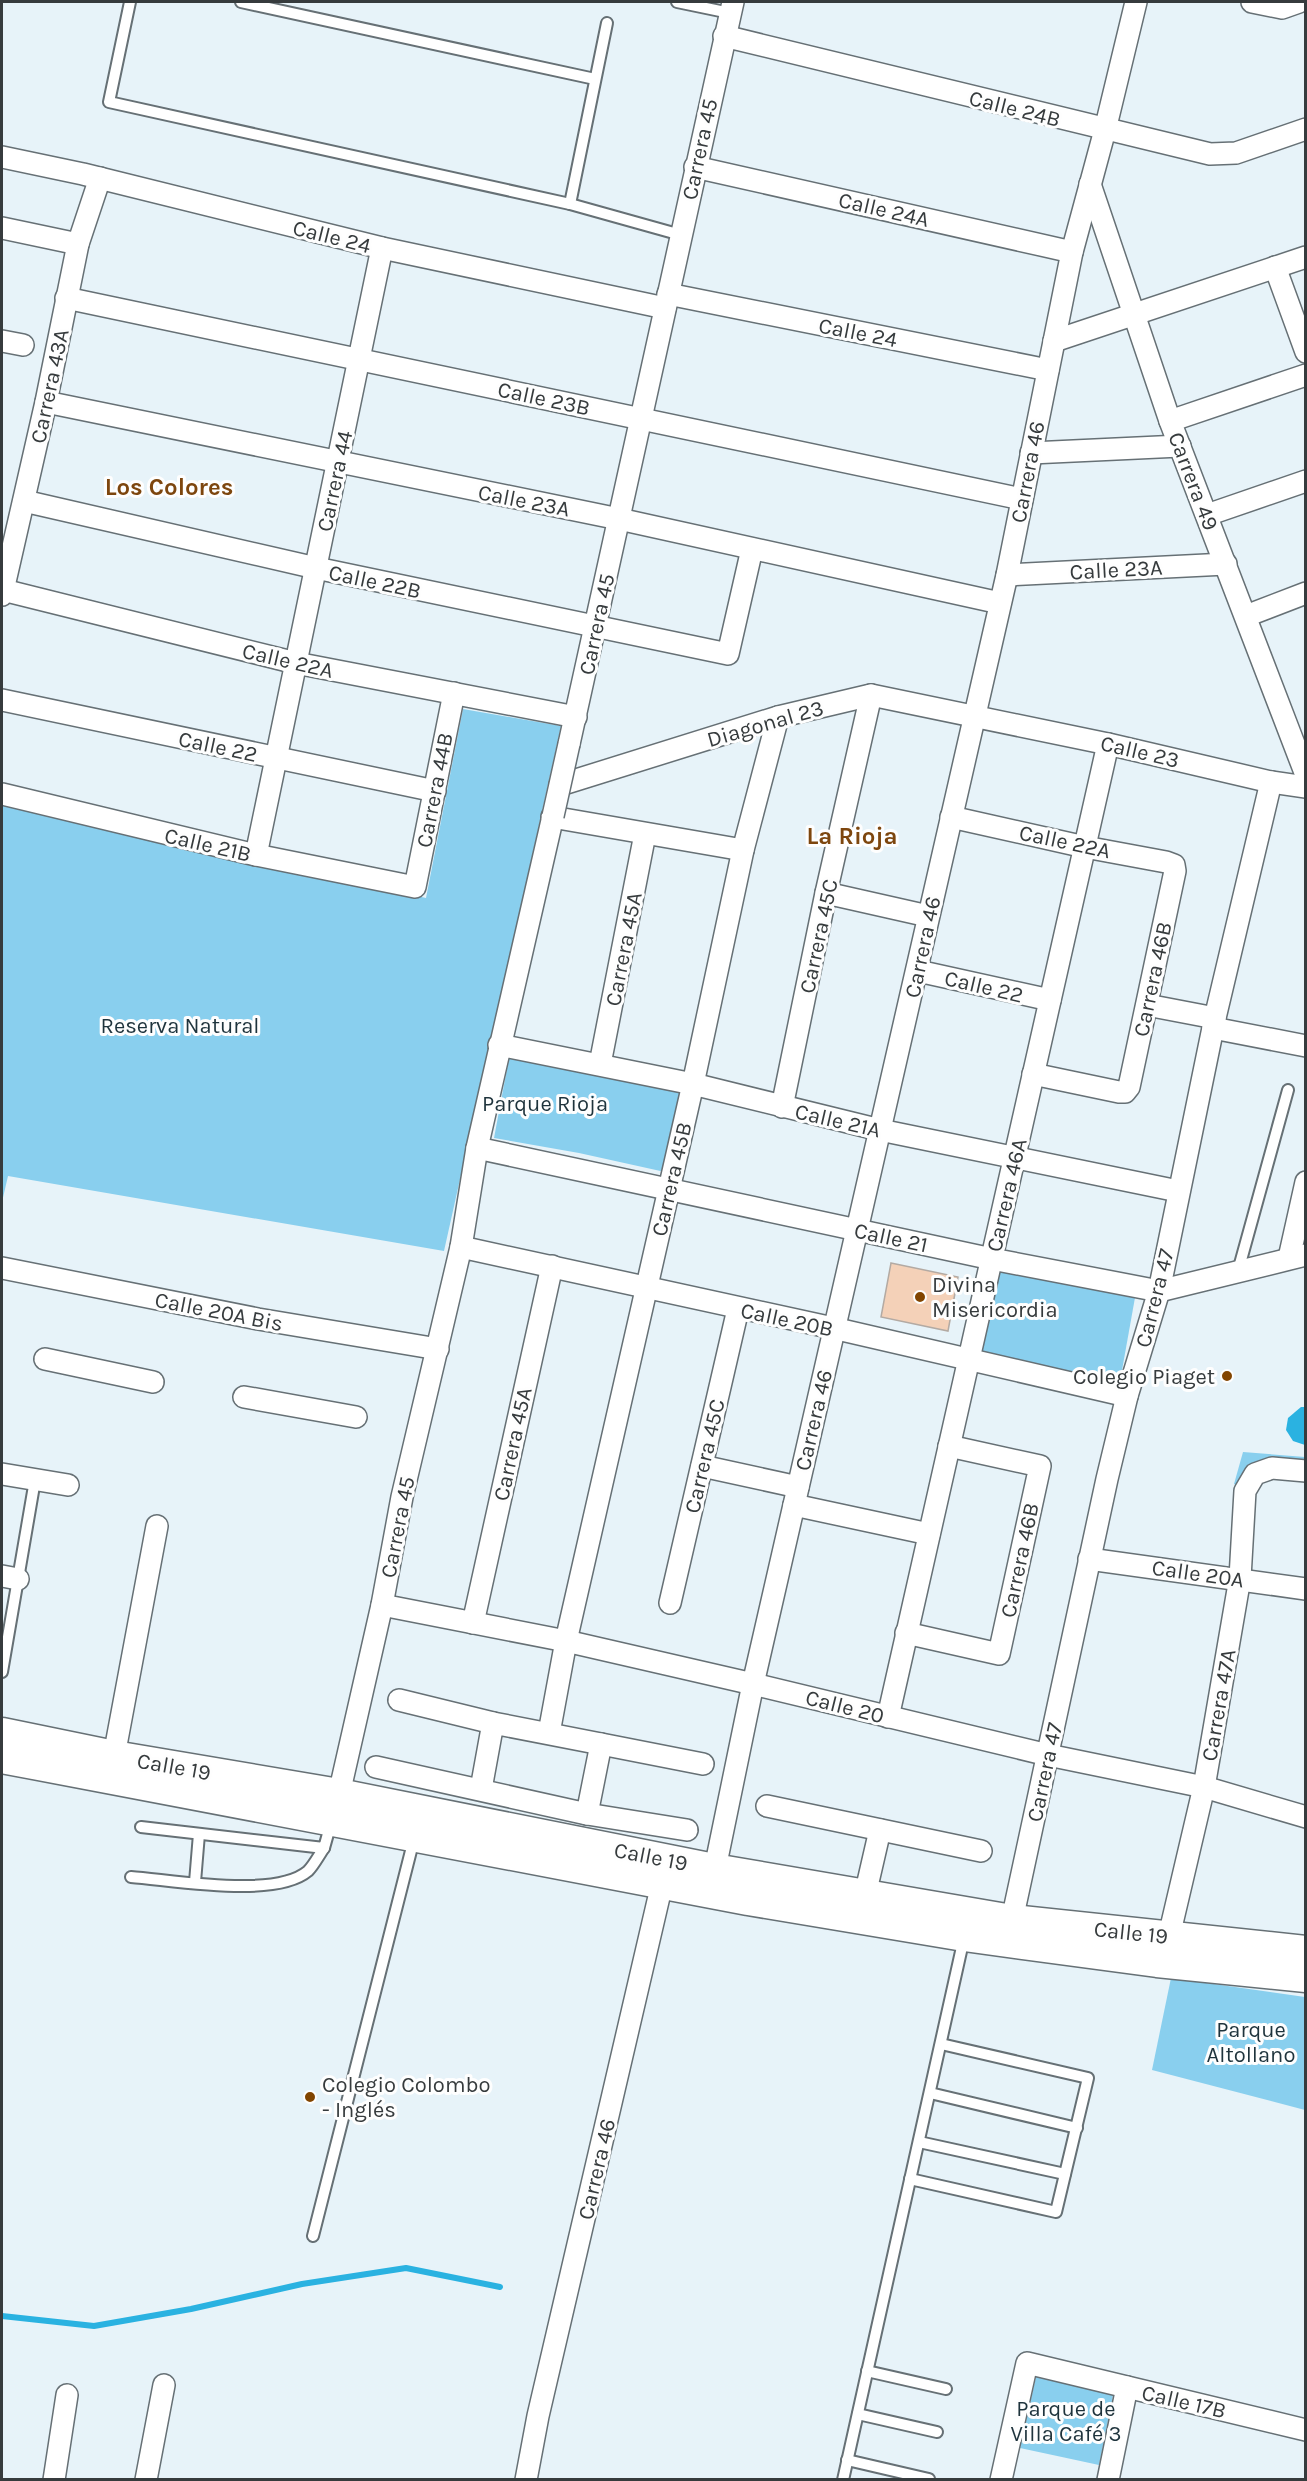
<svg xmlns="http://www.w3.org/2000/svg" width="1307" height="2481" font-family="Karla,sans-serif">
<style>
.green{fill:#89cfee}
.water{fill:#2ab2e1}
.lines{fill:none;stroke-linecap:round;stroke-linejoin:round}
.stream{stroke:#2ab2e1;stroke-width:6}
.building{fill:#f4d1b8;stroke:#b3aaa3;stroke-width:1.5}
.lane-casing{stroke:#667075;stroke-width:14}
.street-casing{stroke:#667075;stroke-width:24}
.secondary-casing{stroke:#667075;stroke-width:33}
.lane{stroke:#fff;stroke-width:10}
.street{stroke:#fff;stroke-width:21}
.secondary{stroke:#fff;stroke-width:30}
.street-bridge-casing{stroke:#667075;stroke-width:24;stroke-linecap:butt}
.street-bridge{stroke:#fff;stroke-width:21}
.poi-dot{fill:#824500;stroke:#fefefe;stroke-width:2}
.labels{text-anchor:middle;stroke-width:6;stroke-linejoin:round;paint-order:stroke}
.street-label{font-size:22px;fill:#363b3d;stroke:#fefefe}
.park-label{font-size:22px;fill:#1e333c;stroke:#fefefe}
.poi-label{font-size:22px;fill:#363b3d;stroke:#fefefe;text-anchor:start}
.neighbourhood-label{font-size:24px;font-weight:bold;fill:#7d460e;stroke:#fefefe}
</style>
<rect width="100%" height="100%" fill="#e7f3f9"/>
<!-- green -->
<g class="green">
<path d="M 463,709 L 561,726 L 444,1251 L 8,1176 L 2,1202 L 2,803 L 426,898 Z"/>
<path d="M 510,1053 L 684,1085 L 665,1172 L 579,1153 L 494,1138 Z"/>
<path d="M 996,1270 L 1136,1292 L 1119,1387 L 978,1360 Z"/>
<path d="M 1243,1452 L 1305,1457 L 1305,1467 L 1244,1489 L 1234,1484 Z"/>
<path d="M 1171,1978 L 1305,1997 L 1305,2110 L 1152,2070 Z"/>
<path d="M 1036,2377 L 1113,2395 L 1099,2465 L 1020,2448 Z"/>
</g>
<!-- water -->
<path class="water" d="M 1301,1407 L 1305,1407 L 1305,1445 L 1293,1441 L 1286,1430 L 1288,1418 Z"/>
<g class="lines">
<!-- stream -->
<path class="stream" d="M 2,2316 L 94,2326 L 191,2309 L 302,2284 L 406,2268 L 500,2287"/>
</g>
<!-- building -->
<path class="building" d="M 891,1263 L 958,1277 L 948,1331 L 881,1317 Z"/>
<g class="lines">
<defs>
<g id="lane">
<path d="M 130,2 L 109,102 L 570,204 L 681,235"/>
<path d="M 241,2 L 595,79"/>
<path d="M 677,2 L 730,13"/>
<path d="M 570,204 L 607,23"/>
<path d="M 1238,1271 L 1288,1090"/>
<path d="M 2,1672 L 35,1480"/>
<path d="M 141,1827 L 324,1848 L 331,1823"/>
<path d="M 131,1877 C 173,1880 275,1899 308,1871 C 314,1865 319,1855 324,1848"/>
<path d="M 195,1882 L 199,1834"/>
<path d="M 930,2093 L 1077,2128"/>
<path d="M 919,2142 L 1065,2174"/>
<path d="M 910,2179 L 1056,2212 L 1088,2078 L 941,2044"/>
<path d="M 313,2236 L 414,1839"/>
<path d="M 867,2371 L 946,2389"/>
<path d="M 858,2414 L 937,2432"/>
<path d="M 847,2460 L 929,2479"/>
<path d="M 843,2480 L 964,1938"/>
</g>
<g id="street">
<path d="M 1252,2 L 1282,8 L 1299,2"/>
<path d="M 724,36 L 1210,154 L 1236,153 L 1306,129"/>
<path d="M 2,157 L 83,174 L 382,248 L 665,308"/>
<path d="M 695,167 L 1072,252"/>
<path d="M 1090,184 L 1170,421 L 1306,775"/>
<path d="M 2,228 L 78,244"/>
<path d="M 1275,267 L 1306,352"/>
<path d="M 668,294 L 1048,370"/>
<path d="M 66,298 L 1022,499"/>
<path d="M 2,341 L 23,345"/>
<path d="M 1054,341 L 1306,257"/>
<path d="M 46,402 L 619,519 L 1000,603"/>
<path d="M 1170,421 L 1306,375"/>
<path d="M 1031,453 L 1180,446"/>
<path d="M 24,501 L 316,568 L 728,654 L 752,549"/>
<path d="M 1207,515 L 1306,481"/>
<path d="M 1007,575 L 1226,564"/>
<path d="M 3,590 L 296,663 L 576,717"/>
<path d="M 2,595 L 46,402 L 78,244 L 100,178"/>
<path d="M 1246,616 L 1306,593"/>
<path d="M 2,700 L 435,791"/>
<path d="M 569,744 L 733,2"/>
<path d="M 560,785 L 778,717 L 871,695 L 1108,744 L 1271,782 L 1306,787"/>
<path d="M 2,794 L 256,855 L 415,887 L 454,693"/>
<path d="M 552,817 L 743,850"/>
<path d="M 951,817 L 1085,847 L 1166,862 L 1174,865 L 1175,871 L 1129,1087 L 1125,1092 L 1119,1092 L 1033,1074"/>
<path d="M 256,855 L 382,248"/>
<path d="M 826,893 L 928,916"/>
<path d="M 918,971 L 1050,1000"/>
<path d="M 1147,1005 L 1215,1018"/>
<path d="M 1213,1028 L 1306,1046"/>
<path d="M 499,1045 L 693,1084 L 880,1130 L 1178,1191"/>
<path d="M 600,1064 L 645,834"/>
<path d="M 782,1107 L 826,893 L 871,695"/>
<path d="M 477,1148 L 992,1259 L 1159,1291 L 1306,1255"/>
<path d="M 461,1247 L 477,1148 L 553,816"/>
<path d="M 1289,1258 L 1306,1182"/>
<path d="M 2,1268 L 258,1319 L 438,1349"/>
<path d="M 45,1359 L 153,1382"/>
<path d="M 244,1397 L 356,1417"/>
<path d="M 702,1466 L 798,1487"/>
<path d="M 2,1474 L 68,1485"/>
<path d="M 794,1505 L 929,1534"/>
<path d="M 1089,1559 L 1306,1589"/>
<path d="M 2,1576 L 18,1579"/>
<path d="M 670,1603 L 738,1309"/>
<path d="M 382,1605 L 566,1641 L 753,1684 L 1048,1755 L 1204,1787 L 1306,1817"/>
<path d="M 473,1623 L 552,1266"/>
<path d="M 906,1633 L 999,1654 L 1040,1466 L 949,1446"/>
<path d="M 399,1700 L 493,1723"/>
<path d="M 888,1717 L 1108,744"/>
<path d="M 549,1733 L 566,1641 L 693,1084 L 743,850 L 778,717"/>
<path d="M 601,1744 L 703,1764"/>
<path d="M 114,1756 L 157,1526"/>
<path d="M 376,1767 L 587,1814 L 601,1744 L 493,1723 L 481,1789"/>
<path d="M 339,1794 L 382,1605 L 402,1497 L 461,1247 L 833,1328 L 1127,1396"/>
<path d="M 767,1806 L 981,1851"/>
<path d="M 587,1814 L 687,1830"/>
<path d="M 712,1883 L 753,1684 L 1007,575 L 1072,252 L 1105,130 L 1136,2"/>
<path d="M 865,1895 L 880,1830"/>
<path d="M 1012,1920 L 1107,1479 L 1127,1396 L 1159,1291 L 1215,1018 L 1271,782"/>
<path d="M 1169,1936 L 1204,1787 L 1240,1578 L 1245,1491 L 1255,1474 L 1272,1468 L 1306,1471"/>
<path d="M 54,2480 L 67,2395"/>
<path d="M 146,2480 L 164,2385"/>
<path d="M 526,2480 L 538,2416 L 665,1871"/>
<path d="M 1001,2480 L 1027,2363 L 1306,2430"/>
<path d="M 1108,2480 L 1127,2387"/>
</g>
<g id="secondary">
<path d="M 2,1733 L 114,1756 L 339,1794 L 714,1869 L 1012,1920 L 1306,1951"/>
<path d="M 2,1758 L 748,1900 L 964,1936 L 1157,1962 L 1306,1977"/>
</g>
</defs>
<!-- lane casing -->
<use href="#lane" class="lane-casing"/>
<!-- street casing -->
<use href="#street" class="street-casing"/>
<!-- secondary casing -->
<use href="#secondary" class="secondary-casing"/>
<!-- lane -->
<use href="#lane" class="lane"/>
<!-- street -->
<use href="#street" class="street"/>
<!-- secondary -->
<use href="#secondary" class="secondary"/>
<defs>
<path id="street-bridge" d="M 553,816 L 569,744"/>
</defs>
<!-- street-bridge casing -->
<use href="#street-bridge" class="street-bridge-casing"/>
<!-- street-bridge -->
<use href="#street-bridge" class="street-bridge"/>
</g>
<!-- markers -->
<g class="poi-dot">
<circle cx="920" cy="1297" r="6"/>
<circle cx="1227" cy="1376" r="6"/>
<circle cx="310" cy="2097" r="6"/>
</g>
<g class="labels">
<!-- street labels -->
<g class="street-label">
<text transform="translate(1015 108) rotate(14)" y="8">Calle 24B</text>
<text transform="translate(699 149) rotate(-78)" y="8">Carrera 45</text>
<text transform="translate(884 209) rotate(13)" y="8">Calle 24A</text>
<text transform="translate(332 236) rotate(14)" y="8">Calle 24</text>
<text transform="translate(858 332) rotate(11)" y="8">Calle 24</text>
<text transform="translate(49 386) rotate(-78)" y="8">Carrera 43A</text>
<text transform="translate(544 398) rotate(12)" y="8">Calle 23B</text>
<text transform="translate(1027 472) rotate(-79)" y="8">Carrera 46</text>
<text transform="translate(334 481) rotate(-78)" y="8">Carrera 44</text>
<text transform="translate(1194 481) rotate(69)" y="8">Carrera 49</text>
<text transform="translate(524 500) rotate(11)" y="8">Calle 23A</text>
<text transform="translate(1116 569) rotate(-3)" y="8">Calle 23A</text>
<text transform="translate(375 581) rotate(12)" y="8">Calle 22B</text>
<text transform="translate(596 624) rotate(-78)" y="8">Carrera 45</text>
<text transform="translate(288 660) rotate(13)" y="8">Calle 22A</text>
<text transform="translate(765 723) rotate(-16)" y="8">Diagonal 23</text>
<text transform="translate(218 746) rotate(12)" y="8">Calle 22</text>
<text transform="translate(1140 751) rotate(13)" y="8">Calle 23</text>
<text transform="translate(434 790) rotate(-79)" y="8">Carrera 44B</text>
<text transform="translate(1065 841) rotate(12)" y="8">Calle 22A</text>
<text transform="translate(208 844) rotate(13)" y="8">Calle 21B</text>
<text transform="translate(818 936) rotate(-78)" y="8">Carrera 45C</text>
<text transform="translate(922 947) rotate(-78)" y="8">Carrera 46</text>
<text transform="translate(623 949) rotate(-79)" y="8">Carrera 45A</text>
<text transform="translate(1152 979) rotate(-78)" y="8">Carrera 46B</text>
<text transform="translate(984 986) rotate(13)" y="8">Calle 22</text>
<text transform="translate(838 1120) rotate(13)" y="8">Calle 21A</text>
<text transform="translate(671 1179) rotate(-77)" y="8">Carrera 45B</text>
<text transform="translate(1006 1195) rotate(-77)" y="8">Carrera 46A</text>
<text transform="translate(891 1237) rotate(12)" y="8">Calle 21</text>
<text transform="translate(1154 1298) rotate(-76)" y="8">Carrera 47</text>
<text transform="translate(219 1311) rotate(11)" y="8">Calle 20A Bis</text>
<text transform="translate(787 1319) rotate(12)" y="8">Calle 20B</text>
<text transform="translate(813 1420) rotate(-77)" y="8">Carrera 46</text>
<text transform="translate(512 1444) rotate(-78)" y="8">Carrera 45A</text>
<text transform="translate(704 1456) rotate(-77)" y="8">Carrera 45C</text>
<text transform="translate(397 1527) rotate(-79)" y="8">Carrera 45</text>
<text transform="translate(1019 1560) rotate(-78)" y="8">Carrera 46B</text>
<text transform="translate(1198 1573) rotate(8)" y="8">Calle 20A</text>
<text transform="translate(1218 1705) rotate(-80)" y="8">Carrera 47A</text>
<text transform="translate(845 1706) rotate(14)" y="8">Calle 20</text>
<text transform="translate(174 1766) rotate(10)" y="8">Calle 19</text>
<text transform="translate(1044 1772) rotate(-78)" y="8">Carrera 47</text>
<text transform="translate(651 1856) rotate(11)" y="8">Calle 19</text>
<text transform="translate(1131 1932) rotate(6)" y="8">Calle 19</text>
<text transform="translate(596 2169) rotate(-77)" y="8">Carrera 46</text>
<text transform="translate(1184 2401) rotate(13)" y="8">Calle 17B</text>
</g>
<!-- park labels -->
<g class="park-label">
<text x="180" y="1033">Reserva Natural</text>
<text x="545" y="1111">Parque Rioja</text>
<text x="1251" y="2037">Parque<tspan x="1251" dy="25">Altollano</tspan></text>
<text x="1066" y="2416">Parque de<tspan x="1066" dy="25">Villa Café 3</tspan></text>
</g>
<!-- poi labels -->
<g class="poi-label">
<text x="932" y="1292">Divina<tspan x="932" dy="25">Misericordia</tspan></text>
<text x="1215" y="1384" text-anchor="end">Colegio Piaget</text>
<text x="322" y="2092">Colegio Colombo<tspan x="322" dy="25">- Inglés</tspan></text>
</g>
<!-- neighbourhood labels -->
<g class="neighbourhood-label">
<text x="169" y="495">Los Colores</text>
<text x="852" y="844">La Rioja</text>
</g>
</g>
<!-- border -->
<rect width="1307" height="2481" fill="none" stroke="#363b3d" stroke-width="6"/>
</svg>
